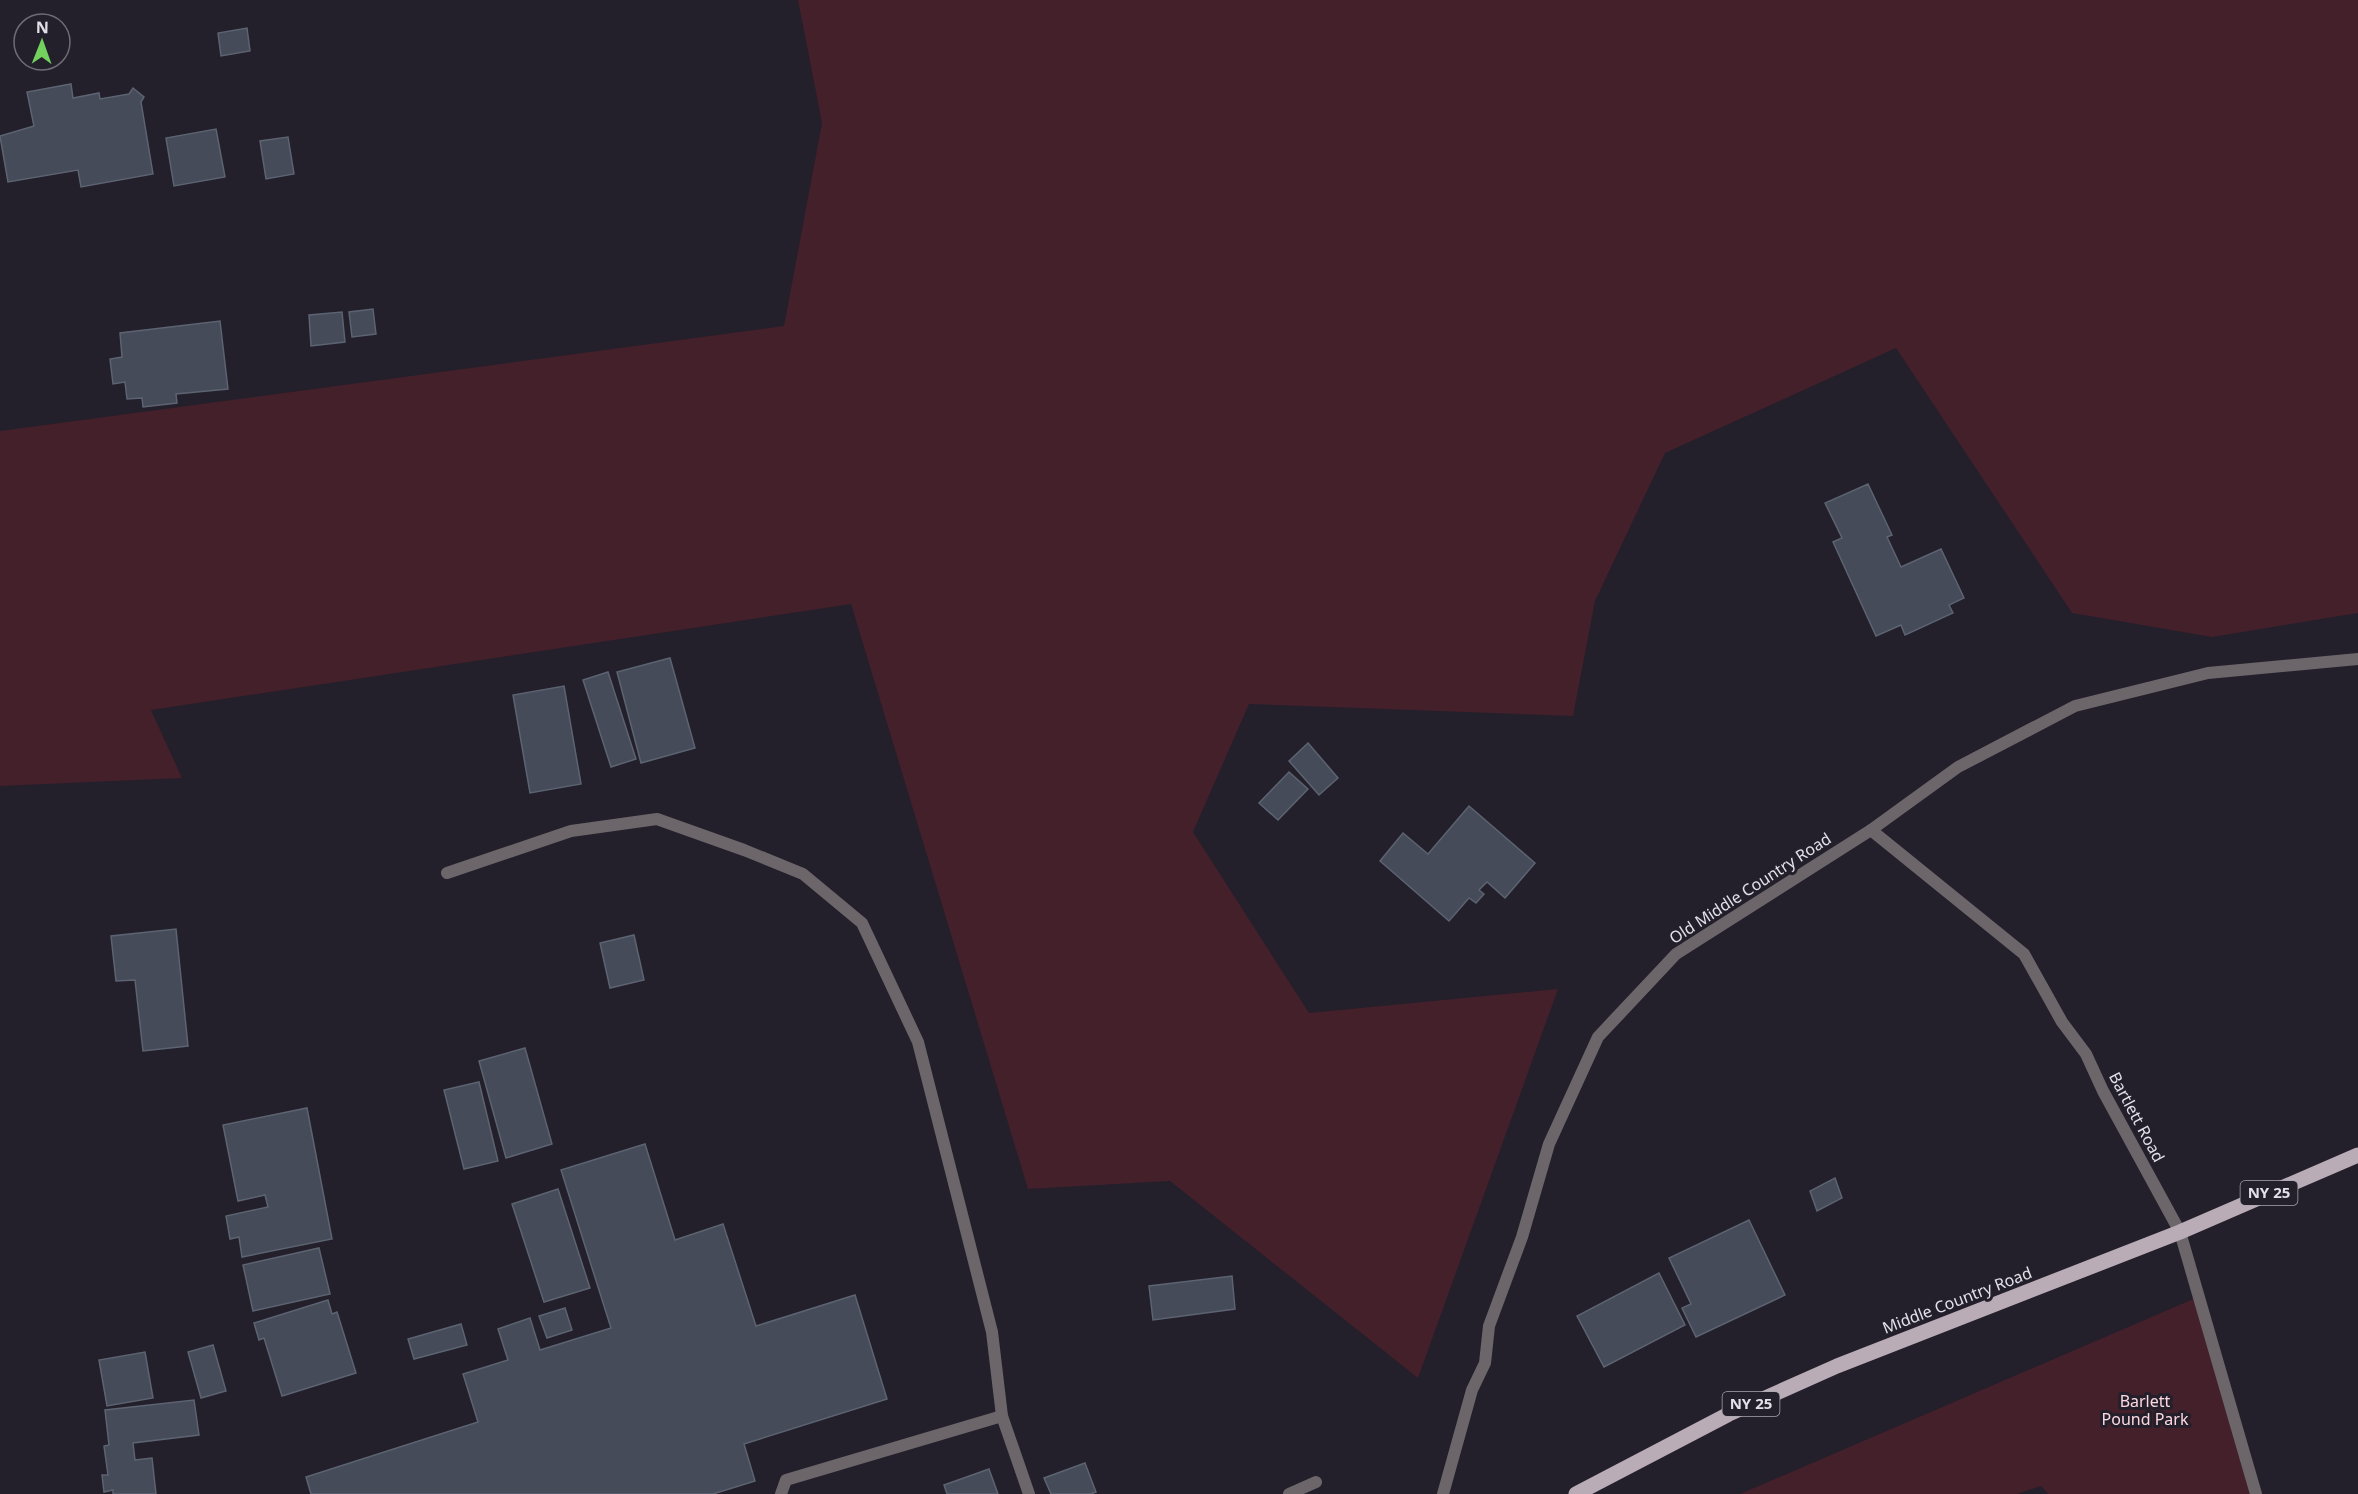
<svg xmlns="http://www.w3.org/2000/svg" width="2358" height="1494" font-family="'Noto Sans',sans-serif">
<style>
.green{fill:#43202a}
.building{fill:#454b59;stroke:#5c6371;stroke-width:1.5}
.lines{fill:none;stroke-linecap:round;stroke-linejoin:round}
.service{stroke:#6c666b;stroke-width:12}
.minor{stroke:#6c666b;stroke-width:12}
.tertiary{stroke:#6c666b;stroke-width:12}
.primary{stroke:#b9acb7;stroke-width:15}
.labels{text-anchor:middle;stroke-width:6;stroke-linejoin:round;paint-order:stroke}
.shield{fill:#231f2b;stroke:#a9a6b0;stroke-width:1.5}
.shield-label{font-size:15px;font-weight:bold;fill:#e2e0e9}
.street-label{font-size:16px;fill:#e2e0e9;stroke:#231f2b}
.park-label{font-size:16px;fill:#fed8e1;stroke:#231f2b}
</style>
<rect width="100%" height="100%" fill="#231f2b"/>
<!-- green -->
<g class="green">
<path d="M 798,0 L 2358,0 L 2358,613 L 2212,637 L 2072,613 L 1896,348 L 1665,453 L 1595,601 L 1573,716 L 1249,704 L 1193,832 L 1309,1013 L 1558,989 L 1418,1378 L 1170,1181 L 1028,1189 L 851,604 L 151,710 L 182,778 L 0,786 L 0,431 L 784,326 L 822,123 Z"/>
<path d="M 2198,1297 L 2259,1494 L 2048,1494 L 2041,1486 L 2017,1494 L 1740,1494 Z"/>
</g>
<!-- building -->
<g class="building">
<path d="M 247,28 L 250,51 L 221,56 L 218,33 Z"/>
<path d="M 71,84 L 73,98 L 99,93 L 100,99 L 129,94 L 133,88 L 144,97 L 141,102 L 153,174 L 81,187 L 78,170 L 8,182 L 0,136 L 34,126 L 27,92 Z"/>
<path d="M 216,129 L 225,177 L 174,186 L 166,138 Z"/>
<path d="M 288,137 L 294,174 L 266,179 L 260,141 Z"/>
<path d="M 373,309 L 376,334 L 352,337 L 349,312 Z"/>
<path d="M 342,312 L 345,342 L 311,346 L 309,315 Z"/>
<path d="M 220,321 L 228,389 L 176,394 L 177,403 L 143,407 L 142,398 L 127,399 L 125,382 L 113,384 L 110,359 L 122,357 L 120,333 Z"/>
<path d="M 1868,484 L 1892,535 L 1887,537 L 1901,567 L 1941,549 L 1964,598 L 1949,605 L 1953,613 L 1905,635 L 1901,625 L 1876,636 L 1833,542 L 1842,538 L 1825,503 Z"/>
<path d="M 670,658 L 695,748 L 641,763 L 617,672 Z"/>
<path d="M 608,672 L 636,759 L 611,767 L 583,680 Z"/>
<path d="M 564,686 L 581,784 L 530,793 L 513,695 Z"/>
<path d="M 1308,743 L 1338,778 L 1319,795 L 1289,761 Z"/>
<path d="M 1289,772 L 1308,789 L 1278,820 L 1259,803 Z"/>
<path d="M 1469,806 L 1535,863 L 1505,898 L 1487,882 L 1479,890 L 1484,894 L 1476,903 L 1469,898 L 1449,921 L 1380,861 L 1403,833 L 1428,854 Z"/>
<path d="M 176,929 L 188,1046 L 143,1051 L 135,980 L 116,981 L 111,936 Z"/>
<path d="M 634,935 L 644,980 L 610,988 L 600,943 Z"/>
<path d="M 525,1048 L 552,1144 L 506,1158 L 479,1061 Z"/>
<path d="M 479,1082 L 498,1161 L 464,1169 L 444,1090 Z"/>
<path d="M 307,1108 L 332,1239 L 242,1257 L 239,1237 L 230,1239 L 226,1216 L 268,1207 L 265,1195 L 238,1201 L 223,1125 Z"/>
<path d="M 645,1144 L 675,1240 L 723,1224 L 756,1326 L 855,1295 L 887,1399 L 744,1444 L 755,1481 L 713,1494 L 311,1494 L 306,1477 L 478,1422 L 463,1374 L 508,1360 L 498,1329 L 530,1318 L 540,1350 L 611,1328 L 561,1170 Z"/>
<path d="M 1835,1178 L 1842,1198 L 1817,1211 L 1810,1191 Z"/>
<path d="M 558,1189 L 590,1288 L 544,1302 L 512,1204 Z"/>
<path d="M 1749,1220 L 1785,1295 L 1696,1337 L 1682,1308 L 1691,1304 L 1669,1258 Z"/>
<path d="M 319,1248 L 330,1294 L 253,1311 L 243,1265 Z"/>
<path d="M 1659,1273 L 1685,1325 L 1604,1367 L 1577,1316 Z"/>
<path d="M 1232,1276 L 1235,1309 L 1153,1320 L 1149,1286 Z"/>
<path d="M 328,1300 L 332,1314 L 337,1312 L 356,1373 L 282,1396 L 264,1338 L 259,1340 L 254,1323 Z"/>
<path d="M 565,1308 L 572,1330 L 547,1338 L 539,1316 Z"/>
<path d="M 461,1324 L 467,1345 L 414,1359 L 408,1339 Z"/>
<path d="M 213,1345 L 226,1391 L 201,1398 L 188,1352 Z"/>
<path d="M 145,1352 L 153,1398 L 107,1406 L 99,1360 Z"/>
<path d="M 194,1400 L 199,1435 L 133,1443 L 135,1460 L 152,1458 L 156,1494 L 113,1494 L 113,1490 L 104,1492 L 102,1475 L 108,1475 L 104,1446 L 109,1445 L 105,1410 Z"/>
<path d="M 1085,1463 L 1096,1492 L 1091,1494 L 1051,1494 L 1044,1478 Z"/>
<path d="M 989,1469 L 998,1494 L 947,1494 L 944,1485 Z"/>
</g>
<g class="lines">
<!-- service -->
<g class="service">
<path d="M 447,873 L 571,831 L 657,819 L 744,850 L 803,874 L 862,923 L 918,1042 L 992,1332 L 1002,1416"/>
<path d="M 781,1494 L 786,1480 L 1002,1416 L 1029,1494"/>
<path d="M 1289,1494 L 1316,1482"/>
</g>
<!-- minor -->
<g class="minor">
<path d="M 1871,830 L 2024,954 L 2062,1022 L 2086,1054 L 2103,1091 L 2180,1232"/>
<path d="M 1443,1494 L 1472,1390 L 1485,1363 L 1489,1326 L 1522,1237 L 1549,1144 L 1598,1037 L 1676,954 L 1871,830 L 1958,767 L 2075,706 L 2208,673 L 2358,659"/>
</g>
<!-- tertiary -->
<path class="tertiary" d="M 2180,1232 L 2256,1494"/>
<!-- primary -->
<path class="primary" d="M 1576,1494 L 1729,1414 L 1837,1366 L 2180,1232 L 2358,1155"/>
</g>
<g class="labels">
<!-- shield labels -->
<g class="shield">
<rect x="2240.5" y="1181" width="57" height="24" rx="4.5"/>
<rect x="1722.5" y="1392" width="57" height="24" rx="4.5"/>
</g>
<g class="shield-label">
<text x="2269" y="1198">NY 25</text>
<text x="1751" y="1409">NY 25</text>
</g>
<!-- street labels -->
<g class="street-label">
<text transform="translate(1750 888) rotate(-33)" y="6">Old Middle Country Road</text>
<text transform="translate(2137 1117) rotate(62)" y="6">Bartlett Road</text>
<text transform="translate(1957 1300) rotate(-21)" y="6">Middle Country Road</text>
</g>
<!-- park labels -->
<g class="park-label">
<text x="2145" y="1407">Barlett<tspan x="2145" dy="18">Pound Park</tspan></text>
</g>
</g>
<!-- north arrow -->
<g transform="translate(42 42) rotate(1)"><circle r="28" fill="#231f2b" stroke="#6f6c77" stroke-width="1.5"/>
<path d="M0-4.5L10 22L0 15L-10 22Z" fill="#72d25d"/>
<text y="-9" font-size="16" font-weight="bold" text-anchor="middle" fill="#e2e0e9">N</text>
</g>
</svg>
